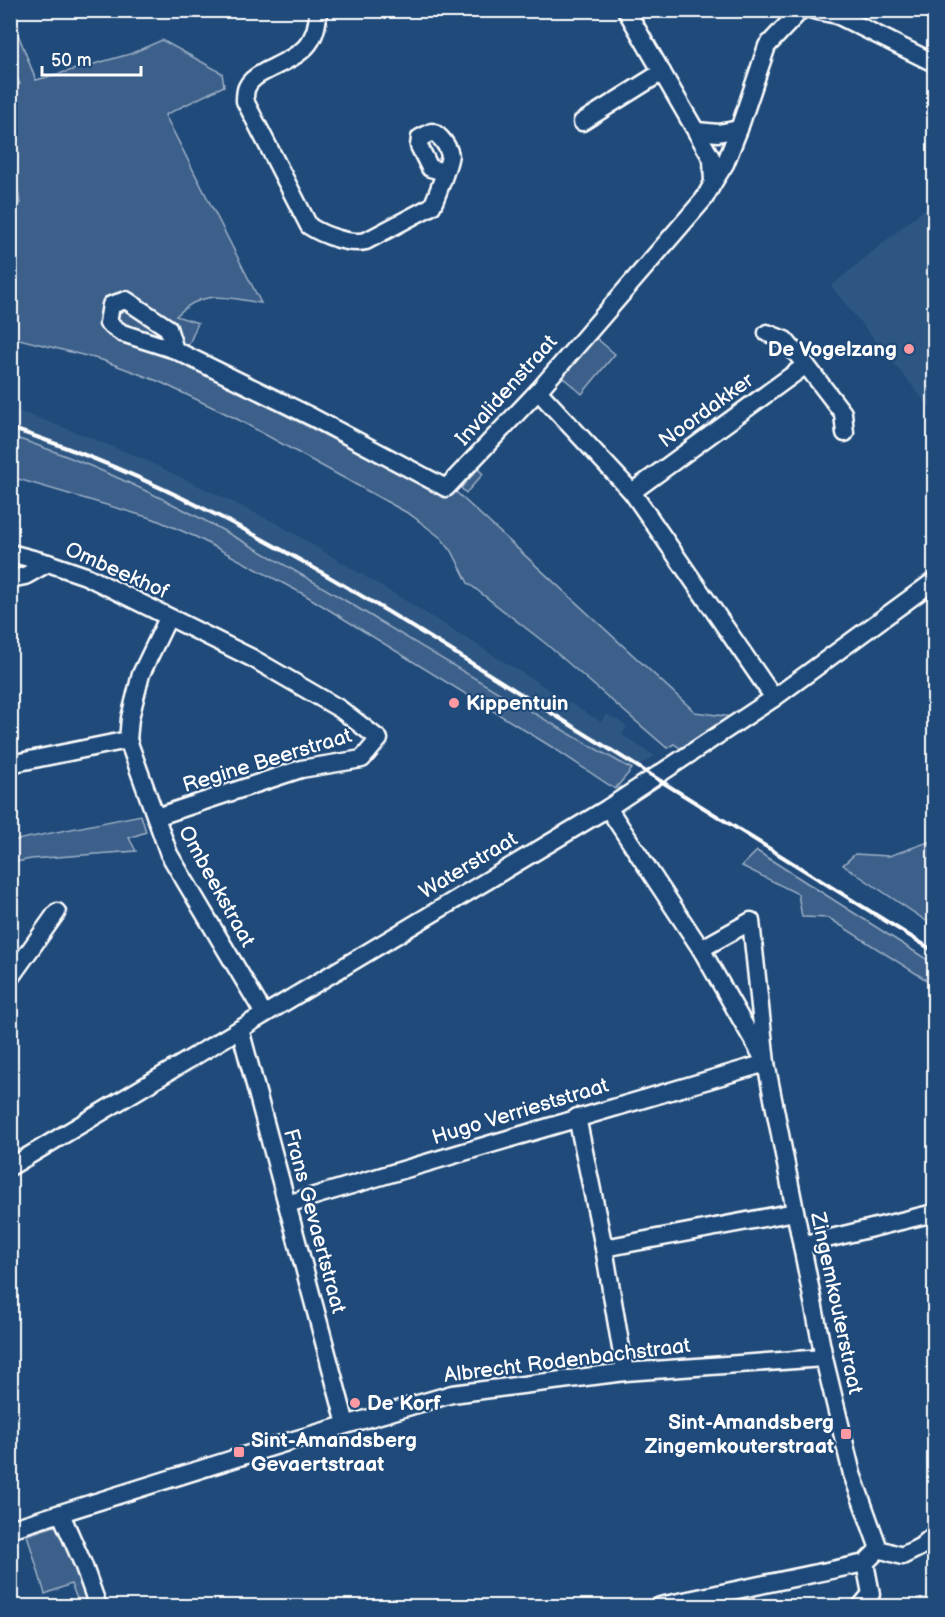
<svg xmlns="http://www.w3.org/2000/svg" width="945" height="1617" font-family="'Balsamiq Sans',sans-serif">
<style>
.built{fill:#2e5683}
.green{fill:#3c618b;stroke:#9eb0c5;stroke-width:1.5}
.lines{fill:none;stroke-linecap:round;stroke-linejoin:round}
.minor-casing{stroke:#fff;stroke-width:21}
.minor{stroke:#1f4a7a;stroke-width:16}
.rail{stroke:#fff;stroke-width:4}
.poi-dot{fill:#ff9aa2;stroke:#1f4a7a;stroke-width:2}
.labels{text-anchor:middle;stroke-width:4.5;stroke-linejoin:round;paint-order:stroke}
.poi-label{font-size:21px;font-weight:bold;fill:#fff;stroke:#1f4a7a;text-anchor:start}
.street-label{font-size:21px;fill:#fff;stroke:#1f4a7a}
</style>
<rect width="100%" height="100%" fill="#1f4a7a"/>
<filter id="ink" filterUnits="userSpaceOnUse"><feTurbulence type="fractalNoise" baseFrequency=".0167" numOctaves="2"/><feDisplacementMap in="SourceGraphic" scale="12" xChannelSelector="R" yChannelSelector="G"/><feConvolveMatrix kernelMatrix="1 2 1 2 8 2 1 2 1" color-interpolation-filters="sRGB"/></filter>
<g filter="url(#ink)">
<!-- built -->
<g class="built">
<path d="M 934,201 L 934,413 L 831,286 Z"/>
<path d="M 11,408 L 86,436 L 143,459 L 278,524 L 416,607 L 601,722 L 607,714 L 627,726 L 622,735 L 655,756 L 632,769 L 573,737 L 291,568 L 163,498 L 36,444 L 11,436 Z"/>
</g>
<!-- green -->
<g class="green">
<path d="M 10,34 L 18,34 L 36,80 L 130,54 L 162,40 L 222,73 L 224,86 L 165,115 L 261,303 C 227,298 204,288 176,316 L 198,323 L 189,344 L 174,359 L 439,493 L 455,491 L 695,712 L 732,717 L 683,750 L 674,744 L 667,748 L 545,643 L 468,583 L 453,553 L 441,538 L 411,515 L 235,418 L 160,382 L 102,360 L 11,337 L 11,207 L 20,203 L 11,153 L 11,87 L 20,84 L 11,63 Z"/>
<path d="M 595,337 L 615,354 L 582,394 L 561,376 Z"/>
<path d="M 10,436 C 131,475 242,539 351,604 C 444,660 537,717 632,769 L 615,789 L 555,749 L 305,595 L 196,537 L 154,519 L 11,477 Z"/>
<path d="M 478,469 L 483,474 L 466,493 L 461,488 Z"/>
<path d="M 141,815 L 146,832 L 129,838 L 136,851 L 31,859 L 11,863 L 11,841 Z"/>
<path d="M 934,840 L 934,926 L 843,865 L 855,854 L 889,856 Z"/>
<path d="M 757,851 L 934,964 L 934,985 L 829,918 L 802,917 L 798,894 L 742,866 Z"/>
<path d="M 61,1524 L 93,1606 L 80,1606 L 71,1584 L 45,1594 L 27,1535 Z"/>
</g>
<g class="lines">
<defs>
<g id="minor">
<path d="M 318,10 C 318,50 295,56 264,72 C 258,75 250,80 247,87 C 245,91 245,97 245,101 L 309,226 C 323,235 349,245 366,241 L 432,206 C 435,201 451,158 450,155 C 448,146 440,135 432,132 L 420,138 L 419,146 L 430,168 L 444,172"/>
<path d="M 813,10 L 837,15 L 934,63"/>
<path d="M 582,122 L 662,72"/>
<path d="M 697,131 L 718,133 L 739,129"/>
<path d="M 713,183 L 725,164 L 739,129 L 767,46 L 801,10"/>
<path d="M 767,333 L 785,340 L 806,365 L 843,413 L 845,433"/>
<path d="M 175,350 L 168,328 L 126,300 L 111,305 L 108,323 L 122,333 L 175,350 L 312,417 L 446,488 L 538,391 L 704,199 L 713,183 L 712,159 L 626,10"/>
<path d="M 538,391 L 632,492 L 774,698"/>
<path d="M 632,492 L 806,365"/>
<path d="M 10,553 L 48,563 L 86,576 L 252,658 L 340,709 L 379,739 L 362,759 L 301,769 L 156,817"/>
<path d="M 10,579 L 25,576 L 48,563"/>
<path d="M 128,740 L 169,854 L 264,1014"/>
<path d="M 10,764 L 128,740 L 130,718 L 141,674 L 168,618"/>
<path d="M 608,808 L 701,949 L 766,1063 L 824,1358 L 852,1474 L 879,1549"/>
<path d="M 10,978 L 57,912"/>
<path d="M 240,1029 L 346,1424"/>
<path d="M 577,1117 L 604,1248 L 625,1372"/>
<path d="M 10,1167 L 608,808 L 774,698 L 934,581"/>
<path d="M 287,1204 L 766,1063 L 751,921 L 701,949"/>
<path d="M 802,1245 L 934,1213"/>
<path d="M 604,1248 L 795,1212"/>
<path d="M 61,1514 L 83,1564 L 98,1606"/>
<path d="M 10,1529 L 294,1440 L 452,1394 L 625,1372 L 824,1358"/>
<path d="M 879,1549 L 902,1556 L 920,1547 L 934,1535"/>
<path d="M 660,1606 L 865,1563 L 879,1549"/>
<path d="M 861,1606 L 871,1594 L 865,1563"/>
</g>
</defs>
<!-- minor casing -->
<use href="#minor" class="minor-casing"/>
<!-- minor -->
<use href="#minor" class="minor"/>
<!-- rail -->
<path class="rail" d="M 10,428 C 190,486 349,587 508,686 C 650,774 792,863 934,951"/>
</g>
</g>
<!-- markers -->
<g class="poi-dot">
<circle cx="909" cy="349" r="6"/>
<circle cx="454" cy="703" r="6"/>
<circle cx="355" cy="1403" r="6"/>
<rect x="840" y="1428" width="12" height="12" rx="3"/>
<rect x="233" y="1446" width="12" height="12" rx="3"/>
</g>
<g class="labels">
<!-- poi labels -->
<g class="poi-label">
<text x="897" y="356" text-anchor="end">De Vogelzang</text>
<text x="466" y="710">Kippentuin</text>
<text x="367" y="1410">De Korf</text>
<text x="834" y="1429" text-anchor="end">Sint-Amandsberg<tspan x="834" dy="24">Zingemkouterstraat</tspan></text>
<text x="251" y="1447">Sint-Amandsberg<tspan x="251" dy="24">Gevaertstraat</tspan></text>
</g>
<!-- street labels -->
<g class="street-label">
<text transform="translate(506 390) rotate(-48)" y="7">Invalidenstraat</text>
<text transform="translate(706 410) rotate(-36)" y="7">Noordakker</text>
<text transform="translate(117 570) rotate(24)" y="7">Ombeekhof</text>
<text transform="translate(267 760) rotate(-17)" y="7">Regine Beerstraat</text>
<text transform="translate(468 865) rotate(-31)" y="7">Waterstraat</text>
<text transform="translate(217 886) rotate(61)" y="7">Ombeekstraat</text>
<text transform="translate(520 1111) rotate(-17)" y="7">Hugo Verrieststraat</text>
<text transform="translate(315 1221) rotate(75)" y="7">Frans Gevaertstraat</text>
<text transform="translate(837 1303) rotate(78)" y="7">Zingemkouterstraat</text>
<text transform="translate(567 1360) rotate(-7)" y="7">Albrecht Rodenbachstraat</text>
</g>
</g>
<!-- margin -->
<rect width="945" height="1617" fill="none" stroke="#1f4a7a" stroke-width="36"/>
<rect x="18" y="18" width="909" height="1581" fill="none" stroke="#fff" stroke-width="2" filter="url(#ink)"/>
<!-- scale -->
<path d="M42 66v9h99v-9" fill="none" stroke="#ffffff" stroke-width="3"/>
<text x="51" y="66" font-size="18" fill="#ffffff" stroke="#1f4a7a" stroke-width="4.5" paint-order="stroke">50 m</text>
</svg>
